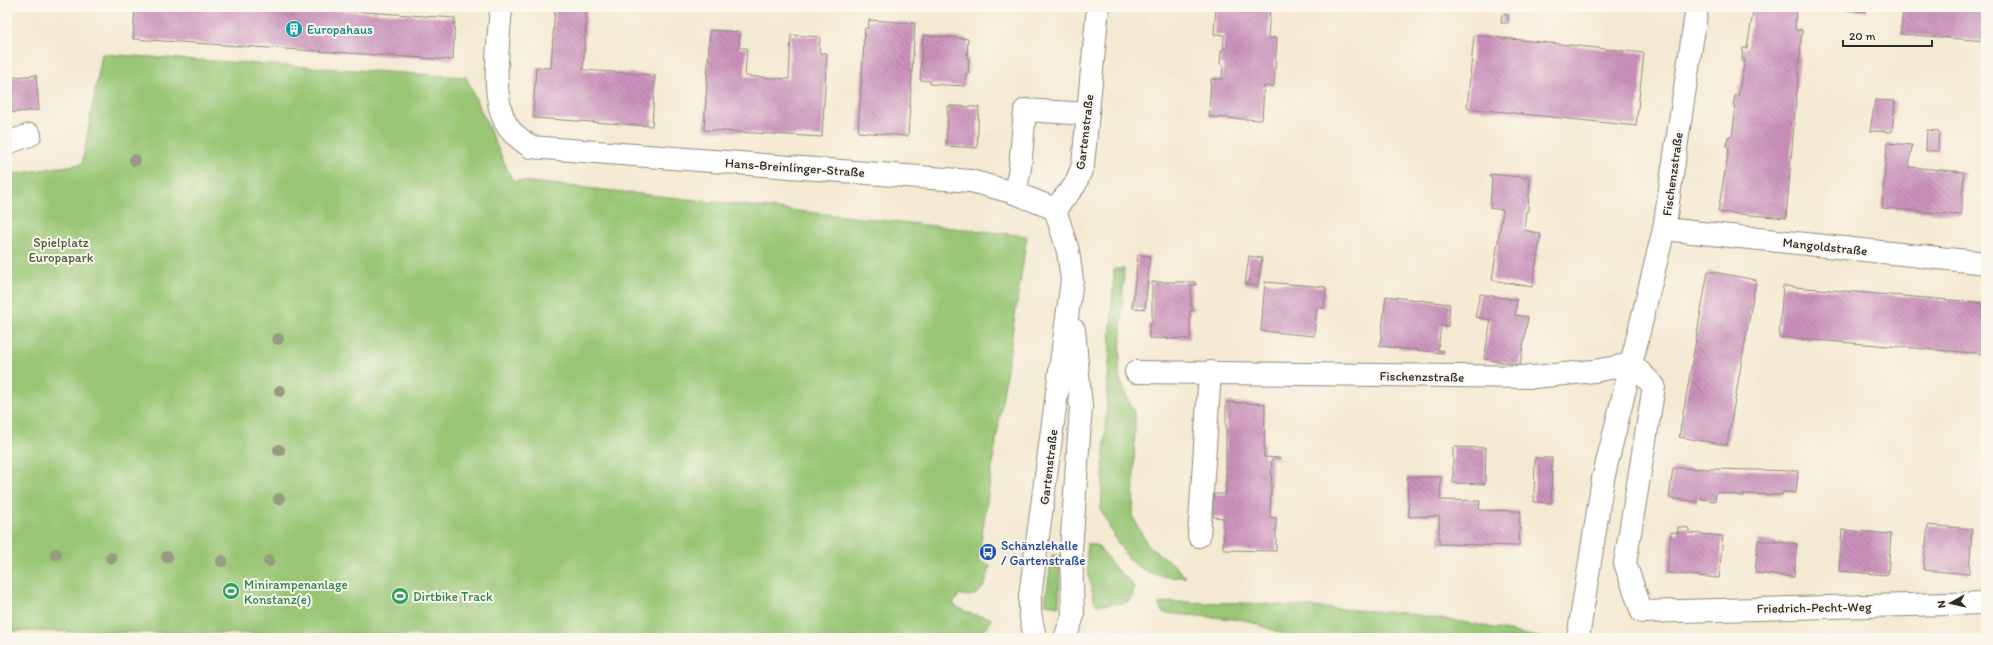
<svg xmlns="http://www.w3.org/2000/svg" width="1993" height="645" font-family="Itim,sans-serif">
<style>
.green{fill:#98c674;stroke:#627850}
.building{fill:url(#building-back-hatch)}
.lines{fill:none;stroke-linecap:round;stroke-linejoin:round}
.minor-casing{stroke:#908a7e;stroke-width:24}
.minor{stroke:#fff;stroke-width:22}
.tree{fill:#989a82}
.labels{text-anchor:middle;stroke-width:4;stroke-linejoin:round;paint-order:stroke}
.culture-label{font-size:13px;fill:#0d838f;stroke:#fbf7ec;text-anchor:start}
.street-label{font-size:13px;fill:#2b2b2b;stroke:#fbf7ec}
.park-label{font-size:13px;fill:#4c5a41;stroke:#fbf7ec}
.transit-label{font-size:13px;fill:#164399;stroke:#fbf7ec;text-anchor:start}
.leisure-label{font-size:13px;fill:#27864d;stroke:#fbf7ec;text-anchor:start}
</style>
<defs>
<pattern id="building-back-hatch" width="6" height="6" patternUnits="userSpaceOnUse"><rect width="6" height="6" fill="#cb91bc"/><path d="M-1 5l2 2M0 0l6 6M5-1l2 2" fill="none" stroke="#a57799"/></pattern>
</defs>
<rect width="100%" height="100%" fill="#fbf7ec"/>
<filter id="ink" filterUnits="userSpaceOnUse"><feTurbulence type="fractalNoise" baseFrequency=".025" numOctaves="2"/><feDisplacementMap in="SourceGraphic" scale="8" xChannelSelector="R" yChannelSelector="G"/><feConvolveMatrix kernelMatrix="1 2 1 2 8 2 1 2 1" color-interpolation-filters="sRGB"/></filter>
<filter id="wash" filterUnits="userSpaceOnUse"><feTurbulence type="fractalNoise" baseFrequency=".012" numOctaves="4" result="noise"/><feDisplacementMap in="SourceGraphic" scale="16" xChannelSelector="R" yChannelSelector="G"/><feGaussianBlur stdDeviation="0.9" result="paint"/><feColorMatrix in="noise" values="0 0 0 0 0 0 0 0 0 0 0 0 0 0 0 0 0 1.4 0 .05"/><feComposite in="paint" operator="in"/></filter>
<g filter="url(#wash)">
<rect width="100%" height="100%" fill="#f4e9d2"/>
<!-- green -->
<g class="green">
<path d="M 102,54 L 466,77 L 512,180 L 1027,236 L 978,561 L 990,566 C 986,584 982,601 959,594 L 953,605 L 971,614 L 991,618 L 988,627 L 974,638 L 639,638 L 7,631 L 7,175 L 82,164 Z"/>
<path d="M 1114,269 L 1124,269 L 1119,377 L 1135,416 L 1133,517 L 1148,546 L 1173,564 L 1185,577 C 1132,580 1121,551 1101,510 Z"/>
<path d="M 1087,543 L 1098,546 L 1116,569 L 1131,582 L 1134,589 L 1131,600 L 1124,603 L 1096,605 C 1089,584 1086,565 1087,543 Z"/>
<path d="M 1052,555 L 1060,556 L 1059,606 L 1045,604 Z"/>
<path d="M 1171,602 L 1249,603 L 1403,613 L 1475,624 L 1542,638 L 1309,638 L 1292,637 L 1245,620 L 1164,613 L 1158,604 Z"/>
</g>
<g id="blocks">
<!-- building -->
<g class="building">
<path d="M 135,7 L 289,7 L 455,18 L 453,60 L 133,39 Z"/>
<path d="M 555,7 L 587,7 L 583,70 L 655,75 L 652,126 L 533,118 L 536,67 L 551,68 Z"/>
<path d="M 1216,7 L 1270,7 L 1268,38 L 1277,38 L 1274,86 L 1264,86 L 1262,120 L 1209,117 L 1211,79 L 1222,79 L 1223,64 L 1220,64 L 1221,50 L 1223,51 L 1224,35 L 1214,34 Z"/>
<path d="M 1754,7 L 1796,7 L 1795,30 L 1802,30 L 1786,218 L 1718,212 L 1729,148 L 1726,146 L 1728,137 L 1732,136 L 1736,107 L 1733,106 L 1735,95 L 1738,96 L 1745,59 L 1742,59 L 1743,48 L 1747,48 Z"/>
<path d="M 1820,7 L 1866,7 L 1866,12 Z"/>
<path d="M 1903,7 L 1986,7 L 1986,41 L 1901,34 Z"/>
<path d="M 1502,14 L 1508,15 L 1508,23 L 1501,23 Z"/>
<path d="M 869,20 L 915,23 L 908,136 L 858,132 L 865,28 L 868,28 Z"/>
<path d="M 710,30 L 740,32 L 739,48 L 747,48 L 745,76 L 789,79 L 791,35 L 820,37 L 819,53 L 827,53 L 822,137 L 704,130 Z"/>
<path d="M 923,35 L 968,39 L 967,58 L 969,58 L 968,74 L 966,74 L 965,86 L 930,84 L 930,81 L 920,80 Z"/>
<path d="M 1474,35 L 1644,53 L 1636,126 L 1467,108 Z"/>
<path d="M 36,75 L 39,110 L 7,113 L 7,78 Z"/>
<path d="M 1875,100 L 1895,101 L 1892,132 L 1870,131 Z"/>
<path d="M 948,106 L 979,107 L 977,148 L 946,146 Z"/>
<path d="M 1927,130 L 1939,131 L 1938,151 L 1926,151 Z"/>
<path d="M 1887,143 L 1912,145 L 1909,167 L 1964,172 L 1961,215 L 1882,208 Z"/>
<path d="M 1490,174 L 1530,178 L 1528,211 L 1526,211 L 1524,230 L 1541,234 L 1532,287 L 1492,280 L 1503,210 L 1490,208 L 1492,177 L 1490,177 Z"/>
<path d="M 1138,255 L 1150,256 L 1145,309 L 1132,308 Z"/>
<path d="M 1249,256 L 1262,258 L 1258,286 L 1245,284 Z"/>
<path d="M 1708,271 L 1756,280 L 1727,445 L 1679,437 Z"/>
<path d="M 1152,282 L 1195,282 L 1195,285 L 1191,285 L 1191,307 L 1194,307 L 1194,310 L 1190,310 L 1190,339 L 1149,338 L 1149,324 L 1152,324 Z"/>
<path d="M 1265,282 L 1326,287 L 1324,308 L 1317,307 L 1314,336 L 1261,331 Z"/>
<path d="M 1783,286 L 1986,303 L 1986,354 L 1779,337 Z"/>
<path d="M 1480,294 L 1517,300 L 1515,315 L 1528,317 L 1520,365 L 1484,359 L 1491,320 L 1475,317 Z"/>
<path d="M 1386,296 L 1450,304 L 1448,326 L 1441,325 L 1438,350 L 1444,351 L 1443,353 L 1380,346 Z"/>
<path d="M 1226,402 L 1265,404 L 1264,457 L 1280,458 L 1280,459 L 1272,459 L 1270,517 L 1276,518 L 1276,551 L 1223,550 L 1224,518 L 1213,517 L 1214,494 L 1226,494 Z"/>
<path d="M 1453,447 L 1486,448 L 1485,484 L 1453,483 Z"/>
<path d="M 1535,458 L 1552,458 L 1551,503 L 1534,502 Z"/>
<path d="M 1673,468 L 1798,471 L 1796,493 L 1783,492 L 1782,495 L 1743,494 L 1743,496 L 1716,492 L 1715,501 L 1697,498 L 1697,502 L 1669,498 Z"/>
<path d="M 1407,477 L 1441,477 L 1440,500 L 1480,501 L 1479,510 L 1520,511 L 1519,546 L 1439,544 L 1439,516 L 1409,517 Z"/>
<path d="M 1928,525 L 1972,529 L 1969,574 L 1923,570 Z"/>
<path d="M 1678,527 L 1689,528 L 1689,533 L 1723,536 L 1719,578 L 1667,573 L 1671,532 L 1678,533 Z"/>
<path d="M 1842,530 L 1891,534 L 1888,575 L 1839,571 Z"/>
<path d="M 1758,540 L 1797,544 L 1794,577 L 1755,573 Z"/>
</g>
</g>
</g>
<g filter="url(#ink)">
<use href="#blocks" fill-opacity="0" stroke="#908a7e" stroke-width="1"/>
<g class="lines">
<defs>
<g id="minor">
<path d="M 501,7 C 499,41 488,104 511,131 C 517,137 524,142 531,147 L 971,181 L 1015,193 L 1055,209"/>
<path d="M 7,143 L 30,135"/>
<path d="M 1015,193 L 1020,168 L 1025,110 L 1088,114"/>
<path d="M 1664,229 L 1986,263"/>
<path d="M 1632,364 L 1654,386 L 1625,563 L 1642,612 L 1986,603"/>
<path d="M 1136,372 L 1534,377 L 1594,371 L 1632,364"/>
<path d="M 1199,536 L 1210,372"/>
<path d="M 1035,638 L 1030,613 L 1030,596 L 1072,280 L 1068,251 L 1055,209 L 1075,185 L 1083,165 L 1098,7"/>
<path d="M 1065,638 L 1073,616 L 1071,550 L 1081,407 L 1074,330"/>
<path d="M 1578,638 L 1603,479 L 1664,229 L 1697,7"/>
</g>
</defs>
<!-- minor casing -->
<use href="#minor" class="minor-casing"/>
<!-- minor -->
<use href="#minor" class="minor"/>
</g>
<!-- trees -->
<g class="tree">
<circle cx="135" cy="160" r="6"/>
<circle cx="278" cy="339" r="6"/>
<circle cx="280" cy="391" r="6"/>
<circle cx="279" cy="450" r="6"/>
<circle cx="279" cy="499" r="6"/>
<circle cx="56" cy="554" r="6"/>
<circle cx="167" cy="557" r="6"/>
<circle cx="111" cy="558" r="6"/>
<circle cx="222" cy="561" r="6"/>
<circle cx="269" cy="561" r="6"/>
</g>
</g>
<!-- icons -->
<defs>
<symbol id="building-disc" viewBox="-11 -11 22 22"><circle r="9.5" fill="#0f9aa8" stroke="#fbf7ec"/><path d="M-4-6H4V6H1V3H-1V6H-4ZM-2.5-4.3h1.7v1.8h-1.7ZM.8-4.3h1.7v1.8H.8ZM-2.5-1h1.7V.8h-1.7ZM.8-1h1.7V.8H.8Z" fill="#fff"/></symbol>
<symbol id="bus-disc" viewBox="-11 -11 22 22"><circle r="9.5" fill="#1a4fb4" stroke="#fbf7ec"/><path d="M-5-6H5V4H4V6H2V4H-2V6H-4V4H-5ZM-3.5-4V0h7V-4ZM-3.5 1.2v1.5H-2V1.2ZM2 1.2v1.5H3.5V1.2Z" fill="#fff"/></symbol>
<symbol id="stadium-disc" viewBox="-11 -11 22 22"><circle r="9.5" fill="#2e9e5b" stroke="#fbf7ec"/><path d="M0-5a6.5 5 0 1 0 0 10a6.5 5 0 1 0 0-10ZM-3.5-1.8h7v3.6h-7Z" fill="#fff"/></symbol>
</defs>
<g fill-rule="evenodd">
<use href="#building-disc" x="284" y="19" width="20" height="20"/>
<use href="#bus-disc" x="978" y="542" width="20" height="20"/>
<use href="#stadium-disc" x="221" y="581" width="20" height="20"/>
<use href="#stadium-disc" x="390" y="586" width="20" height="20"/>
</g>
<g class="labels">
<!-- culture labels -->
<g class="culture-label">
<text x="307" y="34">Europahaus</text>
</g>
<!-- street labels -->
<g class="street-label">
<text transform="translate(1084 132) rotate(-83)" y="5">Gartenstraße</text>
<text transform="translate(795 167) rotate(4)" y="5">Hans-Breinlinger-Straße</text>
<text transform="translate(1672 174) rotate(-82)" y="5">Fischenzstraße</text>
<text transform="translate(1825 246) rotate(6)" y="5">Mangoldstraße</text>
<text transform="translate(1422 376) rotate(1)" y="5">Fischenzstraße</text>
<text transform="translate(1048 467) rotate(-83)" y="5">Gartenstraße</text>
<text transform="translate(1814 607) rotate(-1)" y="5">Friedrich-Pecht-Weg</text>
</g>
<!-- park labels -->
<g class="park-label">
<text x="61" y="247">Spielplatz<tspan x="61" dy="15">Europapark</tspan></text>
</g>
<!-- transit labels -->
<g class="transit-label">
<text x="1001" y="550">Schänzlehalle<tspan x="1001" dy="15">/ Gartenstraße</tspan></text>
</g>
<!-- leisure labels -->
<g class="leisure-label">
<text x="244" y="589">Minirampenanlage<tspan x="244" dy="15">Konstanz(e)</tspan></text>
<text x="413" y="601">Dirtbike Track</text>
</g>
</g>
<!-- margin -->
<rect width="1993" height="645" fill="none" stroke="#fbf7ec" stroke-width="24"/>
<!-- north arrow -->
<g transform="translate(1951 603) rotate(262)" stroke="#fbf7ec" stroke-width="3" paint-order="stroke">
<path d="M0-3L7 15L0 10L-7 15Z" fill="#2b2b2b"/>
<text y="-6" font-size="11" font-weight="bold" text-anchor="middle" fill="#2b2b2b">N</text>
</g>
<!-- scale -->
<path d="M1843 40v6h89v-6" fill="none" stroke="#2b2b2b" stroke-width="2"/>
<text x="1849" y="40" font-size="12" fill="#2b2b2b" stroke="#fbf7ec" stroke-width="3" paint-order="stroke">20 m</text>
</svg>
